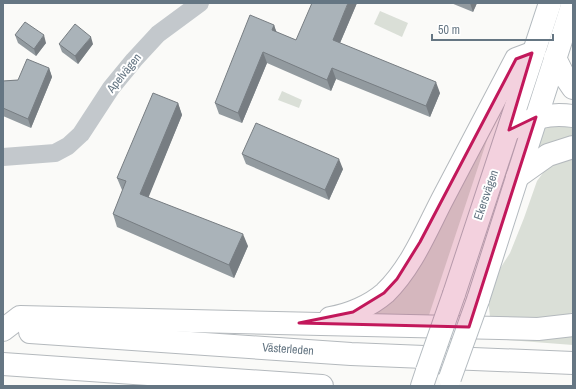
<svg xmlns="http://www.w3.org/2000/svg" width="576" height="389" font-family="'Archivo Narrow',sans-serif">
<style>
.green{fill:#dadfd7}
.lines{fill:none;stroke-linecap:round;stroke-linejoin:round}
.secondary-casing{stroke:#b3babf;stroke-width:24}
.highway-casing{stroke:#b4b9bd;stroke-width:24}
.street{stroke:#c3c8cc;stroke-width:18}
.secondary{stroke:#fff;stroke-width:22}
.highway{stroke:#fff;stroke-width:22}
.secondary-bridge-casing{stroke:#b3babf;stroke-width:24;stroke-linecap:butt}
.secondary-bridge{stroke:#fff;stroke-width:22}
.wall{fill:#929a9f}
.shaded-wall{fill:#777d82}
.building{fill:#aab3b9;stroke:#777d82}
.marked{fill:#c2185b;fill-opacity:0.2;stroke:#c2185b;stroke-width:3;stroke-linejoin:round}
.labels{text-anchor:middle;stroke-width:4;stroke-linejoin:round;paint-order:stroke}
.street-label{font-size:12px;fill:#657683;stroke:#fff}
</style>
<rect width="100%" height="100%" fill="#fafaf8"/>
<!-- green -->
<g class="green">
<path d="M 380,11 L 408,23 L 402,37 L 374,24 Z"/>
<path d="M 282,91 L 302,100 L 299,108 L 278,100 Z"/>
<path d="M 545,122 L 573,125 L 573,138 L 534,153 Z"/>
<path d="M 488,137 L 428,318 L 368,316 L 403,287 Z"/>
<path d="M 573,156 L 573,312 L 561,318 L 490,317 L 488,299 L 494,278 L 510,253 L 524,218 L 537,181 L 551,162 Z"/>
<path d="M 573,334 L 573,345 L 481,338 Z"/>
</g>
<g class="lines">
<defs>
<g id="secondary">
<path d="M 454,294 L 550,3"/>
<path d="M 478,300 L 573,3"/>
<path d="M 422,386 L 427,371"/>
</g>
<g id="highway">
<path d="M 555,58 L 562,72 L 573,88"/>
<path d="M 509,130 C 532,119 546,112 573,116"/>
<path d="M 517,177 L 548,155 L 573,147"/>
<path d="M 330,318 C 349,315 370,306 385,293 C 411,268 426,231 442,200 C 467,153 491,106 516,59 L 532,53"/>
<path d="M 3,330 L 20,317 L 538,329 L 573,325"/>
<path d="M 30,332 L 351,354 L 573,363"/>
<path d="M 3,364 L 322,386"/>
</g>
</defs>
<!-- secondary casing -->
<use href="#secondary" class="secondary-casing"/>
<!-- highway casing -->
<use href="#highway" class="highway-casing"/>
<!-- street -->
<path class="street" d="M 3,157 L 55,153 L 68,146 L 81,134 L 111,88 L 134,60 L 158,34 L 200,3"/>
<!-- secondary -->
<use href="#secondary" class="secondary"/>
<!-- highway -->
<use href="#highway" class="highway"/>
<defs>
<g id="secondary-bridge">
<path d="M 427,371 L 454,294"/>
<path d="M 450,378 L 478,300"/>
</g>
</defs>
<!-- secondary-bridge casing -->
<use href="#secondary-bridge" class="secondary-bridge-casing"/>
<!-- secondary-bridge -->
<use href="#secondary-bridge" class="secondary-bridge"/>
</g>
<!-- wall -->
<g class="wall">
<path d="M 357,3 L 340,43 L 440,93 L 430,117 L 336,79 L 331,91 L 267,63 L 242,123 L 219,114 L 215,103 L 274,25 L 276,32 L 296,40 Z"/>
<path d="M 451,3 L 477,3 L 473,12 Z"/>
<path d="M 15,35 L 46,43 L 36,56 L 18,43 Z"/>
<path d="M 59,44 L 93,44 L 78,64 L 62,52 Z"/>
<path d="M 49,68 L 52,77 L 31,128 L 3,116 L 3,81 L 18,80 Z"/>
<path d="M 178,103 L 182,115 L 148,197 L 248,246 L 234,278 L 117,227 L 113,214 L 123,190 L 122,190 L 117,178 Z"/>
<path d="M 242,154 L 343,169 L 329,200 L 246,164 Z"/>
</g>
<!-- shaded-wall -->
<g class="shaded-wall">
<path d="M 348,3 L 357,3 L 337,50 L 333,40 Z"/>
<path d="M 470,3 L 477,3 L 473,12 Z"/>
<path d="M 274,25 L 278,36 L 272,30 Z"/>
<path d="M 44,35 L 46,43 L 36,56 L 34,49 Z"/>
<path d="M 91,37 L 93,44 L 78,64 L 75,56 Z"/>
<path d="M 263,52 L 267,63 L 242,123 L 238,113 Z"/>
<path d="M 49,68 L 52,77 L 31,128 L 28,119 Z"/>
<path d="M 332,68 L 336,79 L 331,91 L 327,80 Z"/>
<path d="M 436,82 L 440,93 L 430,117 L 426,106 Z"/>
<path d="M 178,103 L 182,115 L 145,206 L 140,194 Z"/>
<path d="M 339,159 L 343,169 L 329,200 L 325,190 Z"/>
<path d="M 243,234 L 248,246 L 234,278 L 229,265 Z"/>
</g>
<!-- building -->
<g class="building">
<path d="M 312,3 L 348,3 L 333,40 L 436,82 L 426,106 L 332,68 L 327,80 L 263,52 L 238,113 L 215,103 L 250,15 L 274,25 L 272,30 L 296,40 Z"/>
<path d="M 25,22 L 44,35 L 34,49 L 15,35 Z"/>
<path d="M 75,24 L 91,37 L 75,56 L 59,44 Z"/>
<path d="M 27,59 L 49,68 L 28,119 L 3,108 L 3,81 L 18,80 Z"/>
<path d="M 153,93 L 178,103 L 140,194 L 243,234 L 229,265 L 113,214 L 126,181 L 117,178 Z"/>
<path d="M 256,123 L 339,159 L 325,190 L 242,154 Z"/>
</g>
<!-- marked area -->
<path class="marked" d="M 532,53 L 509,130 L 536,117 L 469,327 L 299,323 L 353,312 L 384,293 L 397,279 L 420,242 L 516,59 Z"/>
<g class="labels">
<!-- street labels -->
<g class="street-label">
<text transform="translate(124 73) rotate(-51)" y="4">Apelvägen</text>
<text transform="translate(486 195) rotate(-71)" y="4">Ekersvägen</text>
<text transform="translate(288 349) rotate(4)" y="4">Västerleden</text>
</g>
</g>
<!-- border -->
<rect width="576" height="389" fill="none" stroke="#657683" stroke-width="8"/>
<!-- scale -->
<path d="M432 34v6h121v-6" fill="none" stroke="#657683" stroke-width="2"/>
<text x="438" y="34" font-size="12" fill="#657683" stroke="#ffffff" stroke-width="3" paint-order="stroke">50 m</text>
</svg>
